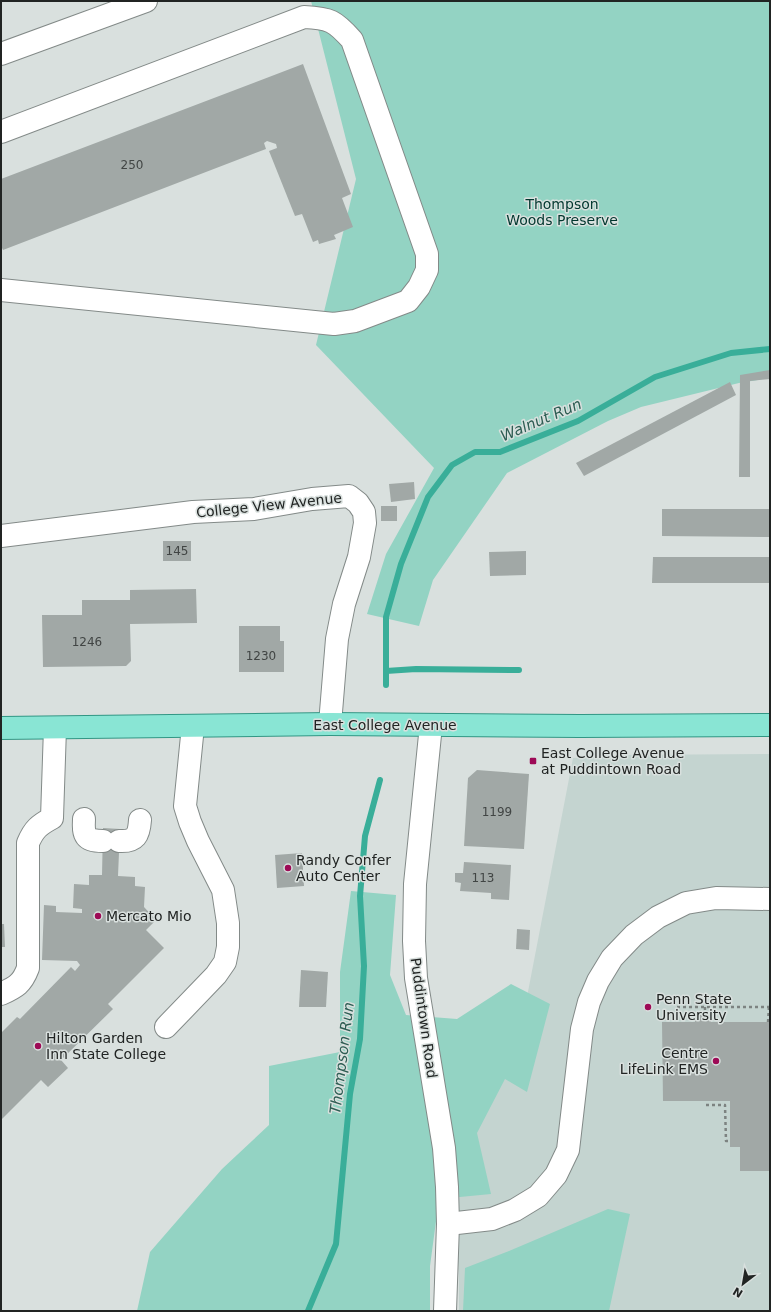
<svg xmlns="http://www.w3.org/2000/svg" width="771" height="1312" font-family="'DejaVu Sans',sans-serif">
<style>
.built{fill:#c4d4d0}
.green{fill:#93d3c3}
.lines{fill:none;stroke-linecap:round;stroke-linejoin:round}
.stream{stroke:#39ae99;stroke-width:6}
.building{fill:#a1a8a6}
.minor-casing{stroke:#838a88;stroke-width:24}
.major-casing{stroke:#329684;stroke-width:24}
.path{stroke:#7d8381;stroke-width:2.5;stroke-dasharray:3 3;stroke-linecap:butt}
.minor{stroke:#fff;stroke-width:22}
.major{stroke:#89e5d4;stroke-width:22}
.poi-dot{fill:#9d0a56;stroke:#d9e0de;stroke-width:1.5}
.labels{text-anchor:middle;stroke-width:3;stroke-linejoin:round;paint-order:stroke}
.number-label{font-size:12px;fill:#414544}
.park-label{font-size:14px;fill:#00372e;stroke:#d9e0de}
.street-label{font-size:14px;fill:#212423;stroke:#d9e0de}
.poi-label{font-size:14px;fill:#212423;stroke:#d9e0de;text-anchor:start}
.water-label{font-size:15px;font-style:italic;fill:#2d5d53;stroke:#d9e0de}
</style>
<rect width="100%" height="100%" fill="#d9e0de"/>
<!-- built -->
<path class="built" d="M 770,754 L 770,1311 L 459,1311 L 459,1276 L 453,1170 L 516,1054 L 573,758 L 617,755 Z"/>
<!-- green -->
<g class="green">
<path d="M 311,1 L 770,1 L 770,378 L 739,383 L 641,407 L 608,421 L 507,473 L 433,580 L 419,626 L 367,614 L 386,554 L 434,468 L 316,345 L 356,179 Z"/>
<path d="M 351,891 L 396,895 L 390,975 L 406,1015 L 457,1019 L 511,984 L 550,1004 L 527,1092 L 505,1079 L 477,1133 L 491,1194 L 439,1199 L 430,1266 L 430,1311 L 137,1311 L 150,1252 L 222,1169 L 269,1125 L 269,1066 L 340,1052 L 340,972 Z"/>
<path d="M 608,1209 L 630,1214 L 609,1311 L 463,1311 L 465,1268 L 509,1251 Z"/>
</g>
<g class="lines">
<!-- stream -->
<g class="stream">
<path d="M 386,671 L 416,669 L 519,670"/>
<path d="M 386,685 L 386,617 L 401,564 L 428,497 L 452,465 L 475,452 L 500,452 L 578,421 L 655,377 L 731,353 L 770,349"/>
<path d="M 308,1311 L 336,1244 L 350,1094 L 360,1039 L 364,966 L 360,896 L 365,836 L 380,780"/>
</g>
</g>
<!-- building -->
<g class="building">
<path d="M 303,64 L 351,194 L 342,198 L 353,227 L 334,235 L 336,239 L 319,244 L 318,240 L 313,242 L 302,214 L 295,216 L 269,151 L 277,148 L 276,144 L 267,141 L 264,143 L 266,149 L 3,250 L 1,246 L 1,179 Z"/>
<path d="M 770,370 L 770,379 L 750,381 L 750,477 L 739,477 L 740,375 Z"/>
<path d="M 730,382 L 736,395 L 584,476 L 576,463 Z"/>
<path d="M 414,482 L 415,499 L 391,502 L 389,484 Z"/>
<rect x="381" y="506" width="16" height="15"/>
<path d="M 662,509 L 770,509 L 770,537 L 662,536 Z"/>
<rect x="163" y="541" width="28" height="20"/>
<path d="M 526,551 L 526,575 L 490,576 L 489,552 Z"/>
<path d="M 653,557 L 770,557 L 770,583 L 652,583 Z"/>
<path d="M 196,589 L 197,623 L 130,624 L 131,661 L 126,666 L 43,667 L 42,615 L 82,615 L 82,600 L 130,600 L 130,590 Z"/>
<path d="M 239,626 L 280,626 L 280,641 L 284,641 L 284,672 L 239,672 Z"/>
<path d="M 477,770 L 529,774 L 524,849 L 464,846 L 468,778 Z"/>
<path d="M 103,828 L 120,829 L 118,876 L 135,877 L 135,886 L 145,887 L 144,907 L 156,920 L 146,930 L 164,948 L 108,1004 L 113,1009 L 61,1060 L 68,1068 L 48,1087 L 41,1080 L 1,1120 L 1,1033 L 17,1017 L 20,1019 L 71,967 L 75,971 L 80,965 L 77,961 L 42,960 L 44,905 L 56,906 L 56,912 L 82,913 L 82,909 L 73,908 L 74,884 L 89,885 L 89,875 L 102,875 Z"/>
<path d="M 302,853 L 304,886 L 277,888 L 275,855 Z"/>
<path d="M 464,862 L 511,865 L 509,900 L 491,899 L 491,893 L 460,891 L 461,883 L 455,882 L 455,873 L 463,873 Z"/>
<path d="M 1,924 L 4,924 L 5,947 L 1,947 Z"/>
<path d="M 517,929 L 530,930 L 529,950 L 516,949 Z"/>
<path d="M 301,970 L 328,972 L 326,1007 L 299,1007 Z"/>
<path d="M 695,1015 L 711,1015 L 711,1022 L 770,1022 L 770,1171 L 740,1171 L 740,1147 L 730,1147 L 730,1101 L 663,1101 L 662,1022 L 695,1022 Z"/>
</g>
<g class="lines">
<defs>
<g id="minor">
<path d="M 1,54 L 146,1"/>
<path d="M 1,132 L 304,17 C 330,18 335,21 352,40 L 427,254 L 427,270 L 419,287 L 408,301 L 355,321 L 334,324 L 1,290"/>
<path d="M 1,536 L 193,512 L 254,509 L 312,499 L 349,496 L 358,503 L 364,512 L 365,523 L 359,557 L 344,604 L 337,639 L 330,724"/>
<path d="M 431,725 L 415,884 L 414,941 L 416,978 L 444,1148 L 447,1187 L 448,1224 L 445,1311"/>
<path d="M 84,819 C 83,836 85,841 103,841"/>
<path d="M 119,841 C 136,842 139,835 140,820"/>
<path d="M 1,994 C 16,987 22,984 28,968 L 28,843 C 34,829 39,825 52,818 L 55,728"/>
<path d="M 166,1027 L 216,975 L 225,962 L 228,947 L 228,923 L 223,890 L 198,841 L 190,822 L 185,806 L 193,726"/>
<path d="M 448,1224 L 492,1219 L 515,1210 L 538,1196 L 556,1175 L 568,1150 L 582,1029 L 589,1002 L 598,981 L 612,958 L 634,935 L 658,917 L 686,903 L 716,898 L 770,899"/>
</g>
<path id="major" d="M 1,728 L 330,724 L 580,726 L 770,725"/>
</defs>
<!-- minor casing -->
<use href="#minor" class="minor-casing"/>
<!-- major casing -->
<use href="#major" class="major-casing"/>
<!-- path -->
<g class="path">
<path d="M 677,1007 L 770,1007"/>
<path d="M 705,1007 L 705,1015"/>
<path d="M 768,1022 L 769,1007"/>
<path d="M 706,1105 L 725,1105 L 726,1141 L 730,1141"/>
</g>
<!-- minor -->
<use href="#minor" class="minor"/>
<!-- major -->
<use href="#major" class="major"/>
</g>
<!-- markers -->
<g class="poi-dot">
<rect x="529" y="757" width="8" height="8" rx="2"/>
<circle cx="288" cy="868" r="4"/>
<circle cx="98" cy="916" r="4"/>
<circle cx="648" cy="1007" r="4"/>
<circle cx="38" cy="1046" r="4"/>
<circle cx="716" cy="1061" r="4"/>
</g>
<g class="labels">
<!-- number labels -->
<g class="number-label">
<text x="132" y="169">250</text>
<text x="177" y="555">145</text>
<text x="87" y="646">1246</text>
<text x="261" y="660">1230</text>
<text x="497" y="816">1199</text>
<text x="483" y="882">113</text>
</g>
<!-- park labels -->
<g class="park-label">
<text x="562" y="209">Thompson<tspan x="562" dy="16">Woods Preserve</tspan></text>
</g>
<!-- street labels -->
<g class="street-label">
<text transform="translate(269 505) rotate(-6)" y="5">College View Avenue</text>
<text x="385" y="730">East College Avenue</text>
<text transform="translate(424 1018) rotate(82)" y="5">Puddintown Road</text>
</g>
<!-- poi labels -->
<g class="poi-label">
<text x="541" y="758">East College Avenue<tspan x="541" dy="16">at Puddintown Road</tspan></text>
<text x="296" y="865">Randy Confer<tspan x="296" dy="16">Auto Center</tspan></text>
<text x="106" y="921">Mercato Mio</text>
<text x="656" y="1004">Penn State<tspan x="656" dy="16">University</tspan></text>
<text x="46" y="1043">Hilton Garden<tspan x="46" dy="16">Inn State College</tspan></text>
<text x="708" y="1058" text-anchor="end">Centre<tspan x="708" dy="16">LifeLink EMS</tspan></text>
</g>
<!-- water labels -->
<g class="water-label">
<text transform="translate(541 420) rotate(-23)" y="5">Walnut Run</text>
<text transform="translate(342 1058) rotate(-83)" y="5">Thompson Run</text>
</g>
</g>
<!-- border -->
<rect width="771" height="1312" fill="none" stroke="#212423" stroke-width="4"/>
<!-- north arrow -->
<g transform="translate(743 1284) rotate(211)" stroke="#d9e0de" stroke-width="3" paint-order="stroke">
<path d="M0-3L7 15L0 10L-7 15Z" fill="#212423"/>
<text y="-6" font-size="11" font-weight="bold" text-anchor="middle" fill="#212423">N</text>
</g>
</svg>
